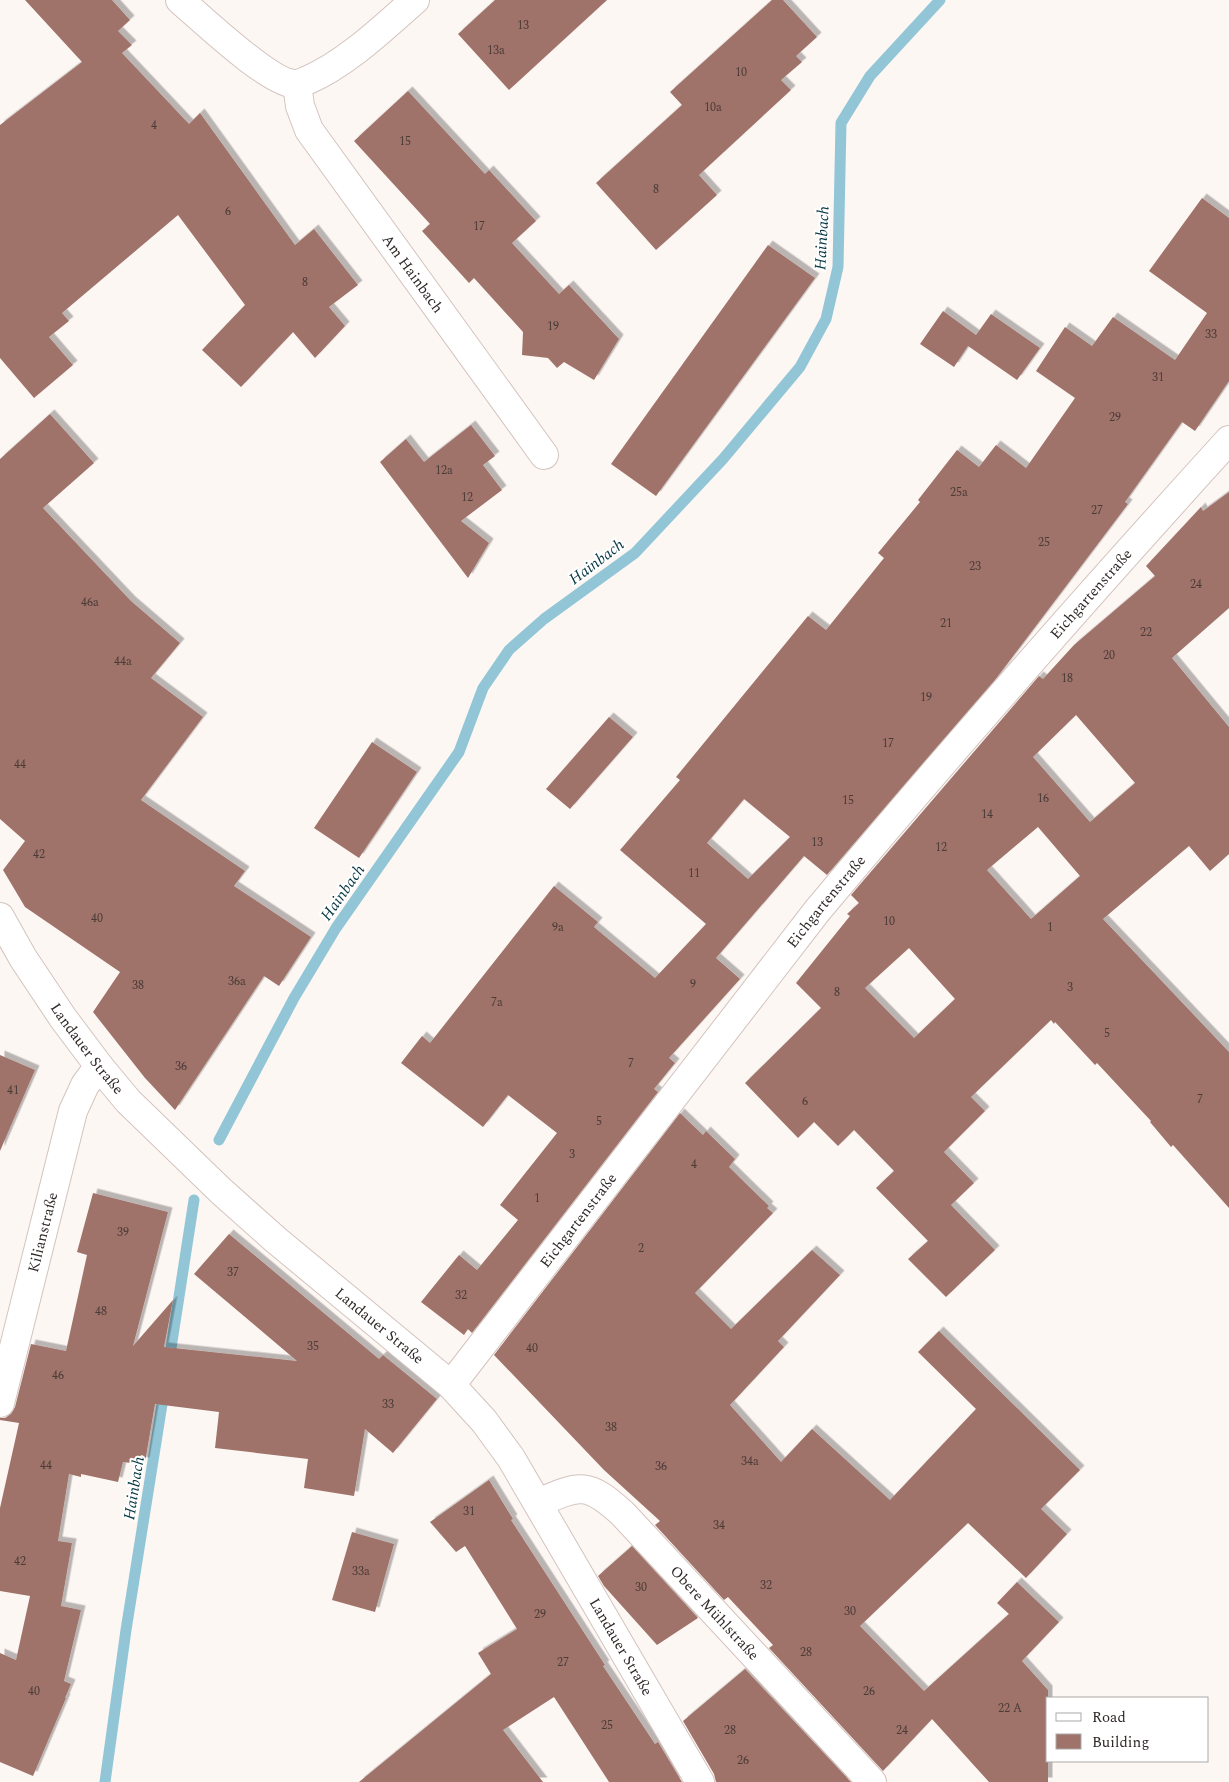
<svg xmlns="http://www.w3.org/2000/svg" width="1229" height="1782" font-family="Spectral,serif">
<style>
.lines{fill:none;stroke-linecap:round;stroke-linejoin:round}
.stream{stroke:#92c6d7;stroke-width:11}
.building{fill:#a0736a;fill-rule:evenodd;filter:url(#shadow)}
.street-casing{stroke:#d3c3be;stroke-width:30}
.secondary-casing{stroke:#d3c3be;stroke-width:30}
.street{stroke:#fff;stroke-width:28}
.secondary{stroke:#fff;stroke-width:28}
.labels{text-anchor:middle;stroke-width:4;stroke-linejoin:round;paint-order:stroke}
.number-label{font-size:12px;fill:#4a3b37}
.street-label{font-size:15px;fill:#2e2826;stroke:#fff}
.water-label{font-size:16px;font-style:italic;fill:#053643;stroke:#fff}
</style>
<defs>
<filter id="shadow"><feDropShadow dx="4.5" dy="-4.5" stdDeviation="0" flood-color="#0004"/></filter>
</defs>
<rect width="100%" height="100%" fill="#fdf7f4"/>
<g class="lines">
<!-- stream -->
<g class="stream">
<path d="M 219,1140 L 294,998 L 336,928 L 459,752 L 483,688 L 509,650 L 544,619 L 635,553 L 723,459 L 800,367 L 826,319 L 838,267 L 841,123 L 870,76 L 940,0"/>
<path d="M 169,1361 L 194,1200"/>
<path d="M 105,1782 L 126,1630 L 164,1392"/>
</g>
</g>
<!-- building -->
<g class="building">
<path d="M 25,0 L 112,0 L 130,20 L 118,31 L 132,45 L 122,53 L 189,124 L 200,113 L 295,245 L 314,229 L 358,285 L 329,307 L 345,326 L 315,358 L 293,332 L 241,387 L 202,350 L 245,305 L 178,215 L 62,313 L 69,321 L 49,337 L 73,365 L 34,398 L 0,358 L 0,125 L 82,62 Z"/>
<path d="M 495,0 L 607,0 L 509,90 L 458,34 Z"/>
<path d="M 772,0 L 783,0 L 817,37 L 796,56 L 802,62 L 781,80 L 791,90 L 699,175 L 717,195 L 656,250 L 596,183 L 682,105 L 670,92 Z"/>
<path d="M 408,91 L 485,174 L 489,170 L 536,221 L 512,243 L 559,294 L 569,285 L 619,339 L 594,380 L 564,362 L 557,368 L 548,358 L 522,355 L 523,332 L 474,278 L 469,283 L 422,231 L 430,224 L 354,141 Z"/>
<path d="M 1202,198 L 1229,218 L 1229,381 L 1195,431 L 1182,422 L 1125,502 L 1128,504 L 995,680 L 827,875 L 804,856 L 716,958 L 740,979 L 669,1058 L 675,1063 L 654,1089 L 658,1092 L 472,1333 L 468,1329 L 464,1335 L 421,1302 L 459,1255 L 477,1270 L 518,1220 L 500,1205 L 557,1133 L 508,1095 L 483,1127 L 401,1063 L 422,1036 L 430,1043 L 554,886 L 598,922 L 594,927 L 655,978 L 706,924 L 620,850 L 680,780 L 676,777 L 808,616 L 826,630 L 884,558 L 878,553 L 920,502 L 918,500 L 957,450 L 979,467 L 996,445 L 1026,468 L 1075,398 L 1036,371 L 1065,327 L 1092,346 L 1113,317 L 1175,360 L 1207,313 L 1149,271 ZM 744,799 L 790,837 L 748,879 L 707,843 Z"/>
<path d="M 768,245 L 815,278 L 656,496 L 611,464 Z"/>
<path d="M 943,311 L 976,335 L 991,314 L 1040,348 L 1017,380 L 968,346 L 954,367 L 920,344 Z"/>
<path d="M 50,414 L 94,463 L 43,508 L 131,601 L 180,643 L 151,678 L 203,717 L 141,800 L 245,871 L 234,886 L 311,937 L 279,986 L 264,976 L 175,1110 L 145,1078 L 93,1012 L 120,972 L 25,907 L 3,870 L 25,841 L 0,819 L 0,459 Z"/>
<path d="M 471,425 L 495,456 L 483,465 L 502,490 L 461,521 L 489,543 L 468,578 L 380,462 L 406,439 L 424,462 Z"/>
<path d="M 1229,492 L 1229,608 L 1172,658 L 1229,727 L 1229,854 L 1210,871 L 1189,846 L 1103,919 L 1229,1052 L 1229,1208 L 1173,1145 L 1171,1147 L 1150,1122 L 1151,1121 L 1097,1063 L 1095,1065 L 1055,1022 L 1054,1024 L 1051,1020 L 971,1097 L 985,1111 L 944,1152 L 974,1183 L 951,1205 L 995,1250 L 946,1297 L 908,1259 L 928,1241 L 876,1188 L 894,1171 L 854,1130 L 838,1146 L 814,1122 L 798,1138 L 745,1083 L 821,1008 L 796,983 L 850,916 L 847,914 L 859,903 L 851,895 L 1039,676 L 1043,679 L 1074,645 L 1155,576 L 1146,566 L 1201,507 L 1203,511 ZM 1076,715 L 1135,783 L 1090,822 L 1033,757 ZM 1038,827 L 1080,876 L 1031,919 L 987,870 ZM 909,948 L 955,999 L 914,1038 L 865,988 Z"/>
<path d="M 609,717 L 633,737 L 570,809 L 546,789 Z"/>
<path d="M 372,742 L 417,772 L 359,858 L 314,828 Z"/>
<path d="M 0,1055 L 35,1070 L 0,1151 Z"/>
<path d="M 680,1113 L 703,1135 L 706,1131 L 735,1159 L 729,1167 L 769,1206 L 767,1208 L 773,1213 L 695,1293 L 731,1329 L 812,1250 L 840,1275 L 778,1341 L 784,1347 L 730,1405 L 781,1462 L 812,1429 L 890,1500 L 976,1409 L 918,1352 L 939,1331 L 1080,1470 L 1041,1509 L 1067,1534 L 1026,1578 L 968,1523 L 860,1626 L 924,1691 L 1009,1614 L 997,1603 L 1017,1582 L 1059,1622 L 1022,1661 L 1048,1690 L 1048,1782 L 989,1782 L 932,1719 L 883,1771 L 769,1648 L 773,1645 L 728,1597 L 724,1600 L 655,1525 L 660,1521 L 604,1470 L 494,1355 Z"/>
<path d="M 93,1193 L 168,1212 L 133,1346 L 173,1300 L 164,1347 L 297,1361 L 194,1274 L 229,1234 L 379,1359 L 383,1355 L 437,1399 L 393,1453 L 365,1429 L 354,1496 L 304,1488 L 308,1459 L 215,1448 L 219,1412 L 155,1404 L 145,1462 L 132,1460 L 131,1463 L 123,1462 L 118,1482 L 81,1474 L 81,1477 L 69,1474 L 58,1541 L 72,1543 L 61,1606 L 81,1610 L 64,1681 L 71,1684 L 65,1698 L 66,1698 L 33,1776 L 0,1762 L 0,1653 L 16,1660 L 30,1596 L 0,1591 L 0,1508 L 19,1423 L 0,1420 L 0,1418 L 5,1418 L 11,1414 L 15,1407 L 31,1344 L 66,1351 L 87,1255 L 77,1252 Z"/>
<path d="M 489,1480 L 513,1519 L 511,1520 L 605,1665 L 603,1666 L 655,1744 L 658,1742 L 682,1782 L 609,1782 L 554,1697 L 503,1730 L 543,1782 L 359,1782 L 491,1674 L 478,1653 L 517,1629 L 465,1546 L 456,1552 L 430,1522 Z"/>
<path d="M 352,1532 L 394,1544 L 375,1612 L 332,1600 Z"/>
<path d="M 632,1546 L 698,1618 L 657,1645 L 604,1586 L 598,1576 Z"/>
<path d="M 745,1669 L 851,1782 L 716,1782 L 714,1774 L 683,1721 Z"/>
</g>
<g class="lines">
<defs>
<g id="street">
<path d="M 180,0 C 201,18 272,86 297,84 C 300,84 305,81 308,80 C 347,63 383,28 415,0"/>
<path id="s1" d="M 297,84 L 300,106 L 309,130 L 544,455"/>
<path id="s2" d="M 451,1385 L 817,911 C 951,751 1089,594 1229,440"/>
<path id="s3" d="M 0,1403 L 73,1111 L 85,1085 L 99,1066"/>
<path id="s4" d="M 538,1503 C 580,1485 587,1481 623,1514 L 872,1782"/>
</g>
<g id="secondary">
<path id="s5" d="M 0,917 L 23,958 L 63,1018 L 99,1066 L 128,1101 L 221,1191 L 276,1240 L 451,1385 L 484,1421 L 511,1458 L 700,1782"/>
</g>
</defs>
<!-- street casing -->
<use href="#street" class="street-casing"/>
<!-- secondary casing -->
<use href="#secondary" class="secondary-casing"/>
<!-- street -->
<use href="#street" class="street"/>
<!-- secondary -->
<use href="#secondary" class="secondary"/>
</g>
<g class="labels">
<!-- number labels -->
<g class="number-label">
<text x="523" y="29">13</text>
<text x="496" y="54">13a</text>
<text x="741" y="76">10</text>
<text x="713" y="111">10a</text>
<text x="154" y="129">4</text>
<text x="405" y="145">15</text>
<text x="656" y="193">8</text>
<text x="228" y="215">6</text>
<text x="479" y="230">17</text>
<text x="305" y="286">8</text>
<text x="553" y="330">19</text>
<text x="1211" y="338">33</text>
<text x="1158" y="381">31</text>
<text x="1115" y="421">29</text>
<text x="444" y="474">12a</text>
<text x="959" y="496">25a</text>
<text x="467" y="501">12</text>
<text x="1097" y="514">27</text>
<text x="1044" y="546">25</text>
<text x="975" y="570">23</text>
<text x="1196" y="588">24</text>
<text x="90" y="606">46a</text>
<text x="946" y="627">21</text>
<text x="1146" y="636">22</text>
<text x="1109" y="659">20</text>
<text x="123" y="665">44a</text>
<text x="1067" y="682">18</text>
<text x="926" y="701">19</text>
<text x="888" y="747">17</text>
<text x="20" y="768">44</text>
<text x="1043" y="802">16</text>
<text x="848" y="804">15</text>
<text x="987" y="818">14</text>
<text x="817" y="846">13</text>
<text x="941" y="851">12</text>
<text x="39" y="858">42</text>
<text x="694" y="877">11</text>
<text x="97" y="922">40</text>
<text x="889" y="925">10</text>
<text x="558" y="931">9a</text>
<text x="1050" y="931">1</text>
<text x="237" y="985">36a</text>
<text x="693" y="988">9</text>
<text x="138" y="989">38</text>
<text x="1070" y="991">3</text>
<text x="837" y="996">8</text>
<text x="497" y="1006">7a</text>
<text x="1107" y="1037">5</text>
<text x="631" y="1067">7</text>
<text x="181" y="1070">36</text>
<text x="13" y="1094">41</text>
<text x="1200" y="1103">7</text>
<text x="805" y="1105">6</text>
<text x="599" y="1125">5</text>
<text x="572" y="1158">3</text>
<text x="694" y="1168">4</text>
<text x="537" y="1202">1</text>
<text x="123" y="1236">39</text>
<text x="641" y="1252">2</text>
<text x="233" y="1276">37</text>
<text x="461" y="1299">32</text>
<text x="101" y="1315">48</text>
<text x="313" y="1350">35</text>
<text x="532" y="1352">40</text>
<text x="58" y="1379">46</text>
<text x="388" y="1408">33</text>
<text x="611" y="1431">38</text>
<text x="750" y="1465">34a</text>
<text x="46" y="1469">44</text>
<text x="661" y="1470">36</text>
<text x="469" y="1515">31</text>
<text x="719" y="1529">34</text>
<text x="20" y="1565">42</text>
<text x="361" y="1575">33a</text>
<text x="766" y="1589">32</text>
<text x="641" y="1591">30</text>
<text x="850" y="1615">30</text>
<text x="540" y="1618">29</text>
<text x="806" y="1656">28</text>
<text x="563" y="1666">27</text>
<text x="34" y="1695">40</text>
<text x="869" y="1695">26</text>
<text x="1010" y="1712">22 A</text>
<text x="607" y="1729">25</text>
<text x="730" y="1734">28</text>
<text x="902" y="1734">24</text>
<text x="743" y="1764">26</text>
</g>
<!-- street labels -->
<g class="street-label">
<text dy="5" stroke="none"><textPath href="#s1" startOffset="225">Am Hainbach</textPath></text>
<text dy="5" stroke="none"><textPath href="#s2" startOffset="1018">Eichgartenstraße</textPath></text>
<text dy="5" stroke="none"><textPath href="#s2" startOffset="612">Eichgartenstraße</textPath></text>
<text dy="5" stroke="none"><textPath href="#s5" startOffset="158">Landauer Straße</textPath></text>
<text dy="5" stroke="none"><textPath href="#s2" startOffset="208">Eichgartenstraße</textPath></text>
<text dy="5" stroke="none"><textPath href="#s3" startOffset="176">Kilianstraße</textPath></text>
<text dy="5" stroke="none"><textPath href="#s5" startOffset="562">Landauer Straße</textPath></text>
<text dy="5" stroke="none"><textPath href="#s4" startOffset="230">Obere Mühlstraße</textPath></text>
<text dy="5" stroke="none"><textPath href="#s5" startOffset="968">Landauer Straße</textPath></text>
</g>
<!-- water labels -->
<g class="water-label">
<text transform="translate(821 238) rotate(-87)" y="6">Hainbach</text>
<text transform="translate(596 561) rotate(-37)" y="6">Hainbach</text>
<text transform="translate(342 892) rotate(-55)" y="6">Hainbach</text>
<text transform="translate(133 1488) rotate(-81)" y="6">Hainbach</text>
</g>
</g>
<!-- legend -->
<rect x="1046" y="1697" width="162" height="65" fill="#ffffff" stroke="#aba9a8"/>
<rect x="1056" y="1713" width="25" height="8" fill="#ffffff" stroke="#aba9a8"/>
<text x="1092" y="1722" font-size="15" fill="#2e2826">Road</text>
<rect x="1056" y="1734" width="25" height="15" fill="#a0736a" stroke="#aba9a8"/>
<text x="1092" y="1747" font-size="15" fill="#2e2826">Building</text>
</svg>
